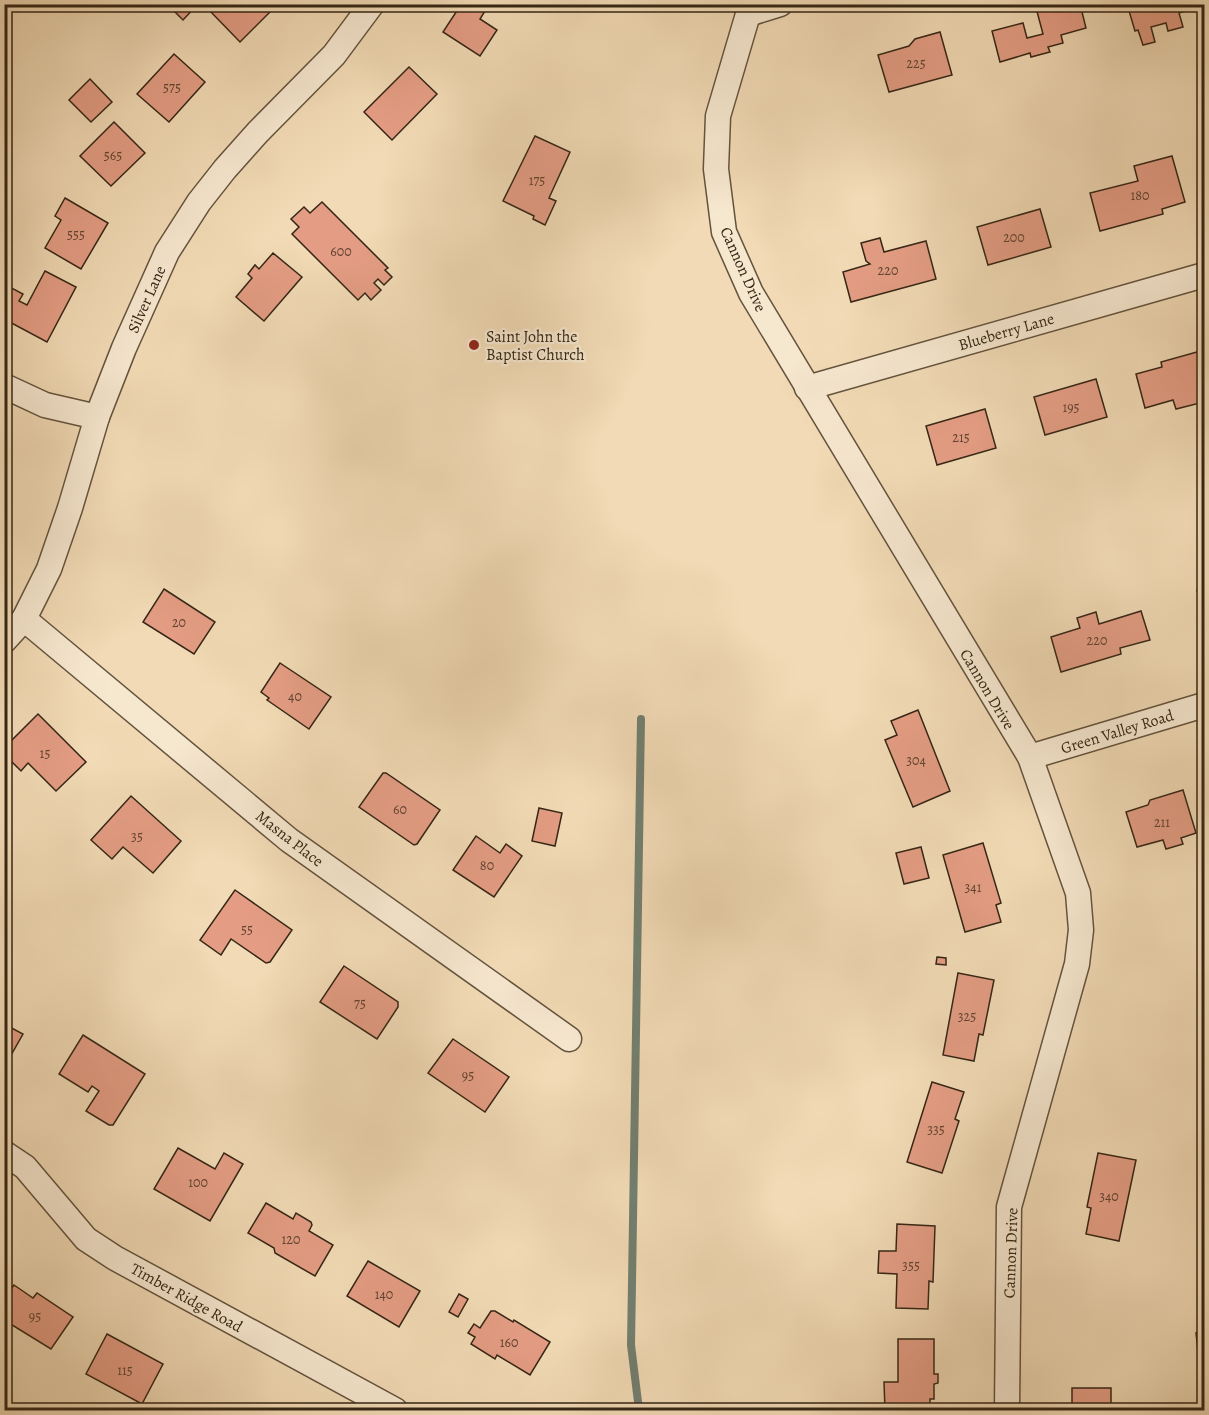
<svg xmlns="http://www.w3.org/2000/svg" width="1209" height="1415" font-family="Alegreya,serif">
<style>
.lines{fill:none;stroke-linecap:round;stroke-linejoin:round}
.stream{stroke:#727f70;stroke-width:8}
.building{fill:#e49d84;stroke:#352615;stroke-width:1.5}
.minor-casing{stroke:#64533d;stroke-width:27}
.minor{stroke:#f6e7cf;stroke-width:24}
.poi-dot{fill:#8f2418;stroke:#f6e7cf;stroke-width:2}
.labels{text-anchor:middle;stroke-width:4.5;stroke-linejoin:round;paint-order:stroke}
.number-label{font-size:14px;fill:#614431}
.street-label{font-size:16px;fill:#352615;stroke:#f6e7cf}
.poi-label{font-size:16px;fill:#352615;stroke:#f6e7cf;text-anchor:start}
</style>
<rect width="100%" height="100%" fill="#f1dab5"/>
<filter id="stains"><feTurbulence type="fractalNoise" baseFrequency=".00333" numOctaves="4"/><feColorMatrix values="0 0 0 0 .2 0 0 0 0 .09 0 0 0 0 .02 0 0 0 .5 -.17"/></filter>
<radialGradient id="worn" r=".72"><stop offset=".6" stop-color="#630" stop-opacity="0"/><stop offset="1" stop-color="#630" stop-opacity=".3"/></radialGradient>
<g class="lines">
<!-- stream -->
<path class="stream" d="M 639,1410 L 631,1345 L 641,719"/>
</g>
<!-- building -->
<g class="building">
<path d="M 167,4 L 198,4 L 183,20 Z"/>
<path d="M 217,4 L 273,4 L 275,7 L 240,42 L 210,11 Z"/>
<path d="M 468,4 L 501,4 L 496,11 L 488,6 L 480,19 L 497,30 L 480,56 L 443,32 L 460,6 L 465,9 Z"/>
<path d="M 1035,4 L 1080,4 L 1086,28 L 1061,35 L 1063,43 L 1048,47 L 1050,52 L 1031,57 L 1030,53 L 1000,62 L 992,31 L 1023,23 L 1027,38 L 1043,34 Z"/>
<path d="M 1127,4 L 1204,4 L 1204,5 L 1179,13 L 1183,27 L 1168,31 L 1166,23 L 1151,27 L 1155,42 L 1143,45 L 1138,30 L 1135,31 Z"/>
<path d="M 940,32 L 952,75 L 889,92 L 878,55 L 909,46 L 915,39 Z"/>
<path d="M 174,54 L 205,82 L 169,122 L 137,94 Z"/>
<path d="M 409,67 L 437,94 L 392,140 L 364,112 Z"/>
<path d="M 90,79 L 112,102 L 91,122 L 69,100 Z"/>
<path d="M 114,122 L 145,153 L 111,186 L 80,156 Z"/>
<path d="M 535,136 L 570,152 L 549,198 L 556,201 L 545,225 L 533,219 L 534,216 L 503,201 Z"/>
<path d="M 1172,156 L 1185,202 L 1162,209 L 1163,214 L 1100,231 L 1090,193 L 1138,181 L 1134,166 Z"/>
<path d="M 65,198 L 108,223 L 81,269 L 45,248 L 61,220 L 55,216 Z"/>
<path d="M 322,202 L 388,268 L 385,270 L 392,277 L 384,285 L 378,279 L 374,283 L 381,290 L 371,300 L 365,293 L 358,300 L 292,234 L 299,227 L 291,219 L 304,207 L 310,213 Z"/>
<path d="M 1040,209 L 1051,247 L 988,265 L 977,227 Z"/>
<path d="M 880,238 L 884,252 L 926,241 L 936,279 L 851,302 L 843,272 L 870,264 L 866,261 L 861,243 Z"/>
<path d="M 273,253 L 302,277 L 264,321 L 236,297 L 252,278 L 248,274 L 255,265 L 259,269 Z"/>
<path d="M 45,271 L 76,287 L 47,342 L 4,319 L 4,284 L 23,294 L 19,301 L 27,305 Z"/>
<path d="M 1204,350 L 1204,402 L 1176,409 L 1173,400 L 1145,408 L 1136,374 L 1162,367 L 1161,362 Z"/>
<path d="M 1096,379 L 1107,417 L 1045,435 L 1034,397 Z"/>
<path d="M 985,409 L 996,448 L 937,465 L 926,426 Z"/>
<path d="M 1204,588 L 1204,616 L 1197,590 Z"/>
<path d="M 164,589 L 215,622 L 194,654 L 143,622 Z"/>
<path d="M 1141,611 L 1150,640 L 1120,648 L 1121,654 L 1061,672 L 1051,637 L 1080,628 L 1077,618 L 1096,612 L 1099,624 Z"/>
<path d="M 280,663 L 331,697 L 309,729 L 267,700 L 269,698 L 261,692 Z"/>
<path d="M 918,710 L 950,791 L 913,807 L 885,740 L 897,735 L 891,721 Z"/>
<path d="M 38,714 L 86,762 L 56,791 L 28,763 L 21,771 L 5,755 L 10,749 L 6,746 Z"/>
<path d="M 383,773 L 386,773 L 440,810 L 417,844 L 414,845 L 359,807 Z"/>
<path d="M 1183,790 L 1196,833 L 1181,838 L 1183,844 L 1166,849 L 1163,840 L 1137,847 L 1126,812 L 1148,805 L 1150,800 Z"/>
<path d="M 131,796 L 181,841 L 153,873 L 123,847 L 112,859 L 91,840 Z"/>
<path d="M 539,808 L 562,813 L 555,846 L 532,841 Z"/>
<path d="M 476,836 L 500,853 L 506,844 L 522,856 L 494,897 L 453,870 Z"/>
<path d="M 983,843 L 1001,903 L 996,905 L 1001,922 L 965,932 L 943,855 Z"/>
<path d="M 921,847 L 929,878 L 904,884 L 896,853 Z"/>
<path d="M 235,890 L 292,930 L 270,962 L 266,963 L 231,939 L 221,955 L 200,940 Z"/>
<path d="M 937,957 L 946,958 L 946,965 L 936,964 Z"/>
<path d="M 344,966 L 398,1002 L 398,1007 L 377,1039 L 320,1002 Z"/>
<path d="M 958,973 L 994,980 L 983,1035 L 979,1034 L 974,1061 L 943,1055 Z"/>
<path d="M 4,1024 L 23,1034 L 6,1064 L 4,1063 Z"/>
<path d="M 83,1035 L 145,1074 L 113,1125 L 109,1125 L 86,1111 L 99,1091 L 92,1086 L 88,1092 L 59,1074 Z"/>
<path d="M 453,1039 L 509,1077 L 485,1112 L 428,1073 Z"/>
<path d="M 932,1082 L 964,1092 L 955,1119 L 959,1121 L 942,1173 L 907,1162 Z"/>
<path d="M 178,1148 L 215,1169 L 224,1153 L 243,1164 L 210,1221 L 154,1189 Z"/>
<path d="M 1098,1153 L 1136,1160 L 1119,1241 L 1086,1234 L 1091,1208 L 1087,1207 Z"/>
<path d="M 266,1203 L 293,1219 L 296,1213 L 311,1222 L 312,1225 L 309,1231 L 333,1245 L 315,1276 L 275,1253 L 274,1248 L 248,1233 Z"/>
<path d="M 897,1224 L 935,1226 L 933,1282 L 929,1281 L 928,1309 L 896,1308 L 897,1274 L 878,1273 L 879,1251 L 896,1251 Z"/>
<path d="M 368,1261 L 420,1291 L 399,1327 L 347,1296 Z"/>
<path d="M 14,1285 L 33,1298 L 37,1293 L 73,1317 L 51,1349 L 4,1320 L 4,1299 Z"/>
<path d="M 459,1294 L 468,1299 L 458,1317 L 449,1312 Z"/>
<path d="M 491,1311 L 495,1311 L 513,1322 L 514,1320 L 550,1342 L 530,1375 L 497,1355 L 495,1359 L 471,1344 L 475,1337 L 468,1333 L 474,1324 L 480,1328 Z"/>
<path d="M 1204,1332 L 1204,1368 L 1200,1369 L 1196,1333 Z"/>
<path d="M 107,1334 L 163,1364 L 142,1404 L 86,1374 Z"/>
<path d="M 898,1339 L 934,1339 L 934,1374 L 938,1374 L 938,1383 L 934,1384 L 934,1399 L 930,1399 L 930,1410 L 885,1410 L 884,1382 L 898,1382 Z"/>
<rect x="1072" y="1388" width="39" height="22"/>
</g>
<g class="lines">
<defs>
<g id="minor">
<path d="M 751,4 L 718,116 L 716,169 L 724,232 L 751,293 L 1030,757 L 1078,893 L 1081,930 L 1077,964 L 1009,1207 L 1007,1410"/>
<path d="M 748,14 L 780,4"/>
<path d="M 4,386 L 45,405 L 97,417"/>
<path d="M 807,388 L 1204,275"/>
<path d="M 24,619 L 289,840 L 569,1039"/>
<path d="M 4,641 L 24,619 L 49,569 L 70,508 L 97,417 L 124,348 L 167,252 L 199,202 L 225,169 L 258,132 L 334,55 L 372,4"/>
<path d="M 1030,757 L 1204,705"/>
<path d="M 4,1153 L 25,1167 L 86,1239 L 115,1258 L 395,1410"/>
</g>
</defs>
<!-- minor casing -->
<use href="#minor" class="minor-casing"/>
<!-- minor -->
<use href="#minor" class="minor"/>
</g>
<!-- markers -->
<circle class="poi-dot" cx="474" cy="345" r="6"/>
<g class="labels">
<!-- number labels -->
<g class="number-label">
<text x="916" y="68">225</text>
<text x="172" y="92">575</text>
<text x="113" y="160">565</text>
<text x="537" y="185">175</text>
<text x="1140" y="200">180</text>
<text x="76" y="239">555</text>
<text x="1014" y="242">200</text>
<text x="341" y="256">600</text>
<text x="888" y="275">220</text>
<text x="1071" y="412">195</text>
<text x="961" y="442">215</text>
<text x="179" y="627">20</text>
<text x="1097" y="645">220</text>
<text x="295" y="701">40</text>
<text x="45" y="758">15</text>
<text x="916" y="765">304</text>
<text x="400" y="814">60</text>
<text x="1162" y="827">211</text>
<text x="137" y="841">35</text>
<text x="487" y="870">80</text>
<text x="973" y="892">341</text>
<text x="247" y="934">55</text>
<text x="360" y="1008">75</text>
<text x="967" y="1021">325</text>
<text x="468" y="1080">95</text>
<text x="936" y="1134">335</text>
<text x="198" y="1187">100</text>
<text x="1109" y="1201">340</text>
<text x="291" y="1244">120</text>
<text x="911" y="1270">355</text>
<text x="384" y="1299">140</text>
<text x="35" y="1321">95</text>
<text x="509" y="1347">160</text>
<text x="125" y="1375">115</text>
</g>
<!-- street labels -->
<g class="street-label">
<text transform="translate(744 269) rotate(66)" y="6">Cannon Drive</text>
<text transform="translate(146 299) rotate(-66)" y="6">Silver Lane</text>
<text transform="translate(1006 331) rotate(-16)" y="6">Blueberry Lane</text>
<text transform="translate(988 689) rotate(59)" y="6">Cannon Drive</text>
<text transform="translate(1117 731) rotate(-17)" y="6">Green Valley Road</text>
<text transform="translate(290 838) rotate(38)" y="6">Masna Place</text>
<text transform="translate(1010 1253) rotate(-88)" y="6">Cannon Drive</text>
<text transform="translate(187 1297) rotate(29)" y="6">Timber Ridge Road</text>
</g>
<!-- poi labels -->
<g class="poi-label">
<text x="486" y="342">Saint John the<tspan x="486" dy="18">Baptist Church</tspan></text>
</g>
</g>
<!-- margin -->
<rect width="1209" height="1415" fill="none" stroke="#f1dab5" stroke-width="24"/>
<rect x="6" y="6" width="1197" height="1403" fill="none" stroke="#352615" stroke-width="3"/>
<rect x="12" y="12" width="1185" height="1391" fill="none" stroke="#352615" stroke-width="1.5"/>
<rect width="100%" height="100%" filter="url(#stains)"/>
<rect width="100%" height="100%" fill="url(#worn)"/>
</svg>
